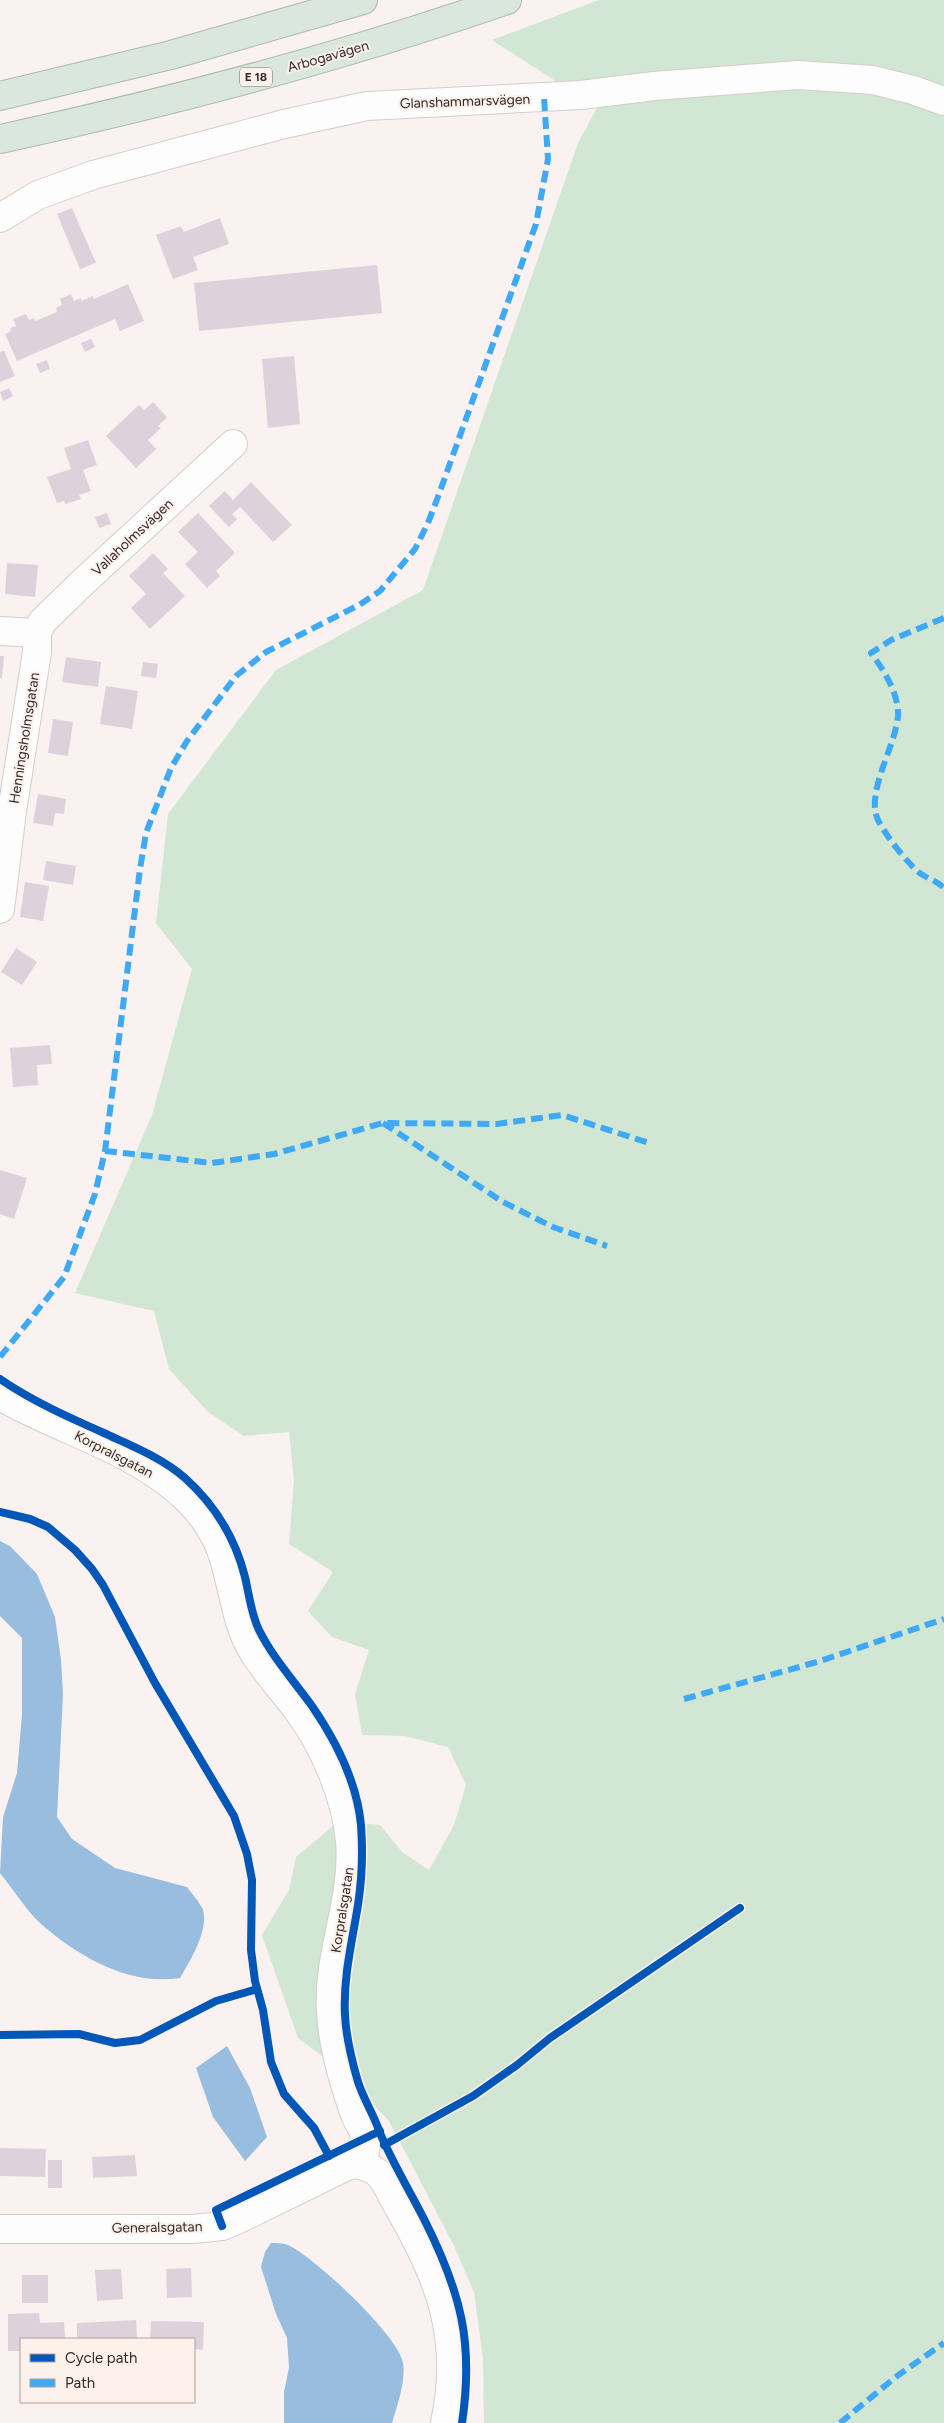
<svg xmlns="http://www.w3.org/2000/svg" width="944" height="2423" font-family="Figtree,sans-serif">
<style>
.green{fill:#d1e6d3}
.water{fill:#98bddf}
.building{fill:#ddd2dc}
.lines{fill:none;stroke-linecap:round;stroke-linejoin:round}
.minor-casing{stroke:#d4cdca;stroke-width:30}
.highway-casing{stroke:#aeb9ac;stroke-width:30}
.minor{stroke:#fefdfd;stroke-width:28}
.highway{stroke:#dae7dc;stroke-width:28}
.quiet{stroke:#3fa9f5;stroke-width:6;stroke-dasharray:12 6;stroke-linecap:butt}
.cycleway-casing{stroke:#fdf1ec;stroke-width:11}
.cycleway{stroke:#0057b8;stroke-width:8}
.labels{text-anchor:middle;stroke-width:4;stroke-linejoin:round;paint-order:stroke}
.shield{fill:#fdf1ec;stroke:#6f6662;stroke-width:1}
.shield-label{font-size:12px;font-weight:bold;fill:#322a27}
.street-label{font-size:14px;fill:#322a27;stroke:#fdf1ec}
</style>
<rect width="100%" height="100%" fill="#f9f2f0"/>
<!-- green -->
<path class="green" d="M 599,0 L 944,0 L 944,2423 L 484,2423 L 483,2359 L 474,2292 L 454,2246 L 389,2121 L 337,2067 L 298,2038 L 262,1935 L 289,1890 L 296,1857 L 339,1821 L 380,1825 L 402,1852 L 429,1870 L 454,1825 L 466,1785 L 448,1747 L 405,1736 L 362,1735 L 355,1694 L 369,1650 L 332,1637 L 308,1611 L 333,1572 L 289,1544 L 294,1480 L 289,1432 L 244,1436 L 208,1412 L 169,1369 L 154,1311 L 75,1293 L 152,1115 L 192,969 L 156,923 L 168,814 L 276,670 L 423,590 L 578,143 L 597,108 L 492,40 Z"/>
<!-- water -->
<g class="water">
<path d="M 0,1541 L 10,1546 L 37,1574 L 55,1617 L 61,1660 L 63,1694 L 57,1817 L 72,1839 L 115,1868 L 187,1887 C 191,1893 200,1902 203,1910 C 209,1930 190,1961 180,1978 C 129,1986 79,1957 41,1924 C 26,1910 13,1889 0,1873 L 3,1817 L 17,1773 L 22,1715 L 22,1638 L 0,1616 Z"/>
<path d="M 227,2046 L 250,2088 L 267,2137 L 245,2161 L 213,2117 L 196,2068 Z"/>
<path d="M 271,2243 C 277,2243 285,2243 290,2246 C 316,2259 398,2335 403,2363 C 406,2381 397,2406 392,2423 L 284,2423 L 284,2392 L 289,2368 L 287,2338 L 276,2314 L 261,2267 L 265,2252 Z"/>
</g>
<!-- building -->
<g class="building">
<path d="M 72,208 L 96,263 L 80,269 L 57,214 Z"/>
<path d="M 220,218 L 229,244 L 193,257 L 198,270 L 173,279 L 156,235 L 181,226 L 184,232 Z"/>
<path d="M 377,265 L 382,313 L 199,331 L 194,283 Z"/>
<path d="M 128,284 L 144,321 L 120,331 L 115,319 L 17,361 L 5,334 L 11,331 L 10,328 L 16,326 L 13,319 L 26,314 L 29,320 L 34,318 L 35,321 L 57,312 L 56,308 L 62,305 L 60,299 L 71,294 L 74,301 L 81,298 L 82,301 L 93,296 L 94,299 Z"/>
<path d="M 91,339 L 95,347 L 85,352 L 81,343 Z"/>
<path d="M 4,351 L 15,376 L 0,382 L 0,352 Z"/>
<path d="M 294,356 L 300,424 L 268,428 L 262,359 Z"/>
<path d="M 47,360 L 50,369 L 40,373 L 36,364 Z"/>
<path d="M 9,388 L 13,396 L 3,401 L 0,392 Z"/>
<path d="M 153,402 L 167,417 L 158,426 L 161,428 L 148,440 L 156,449 L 136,468 L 106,436 L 139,405 L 144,410 Z"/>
<path d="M 88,440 L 97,465 L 83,470 L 91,491 L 79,495 L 81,499 L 65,504 L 64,501 L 57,503 L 47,477 L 71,469 L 64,448 Z"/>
<path d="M 251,482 L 292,525 L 273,542 L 240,507 L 232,514 L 237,519 L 229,527 L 209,506 L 225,491 L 233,500 Z"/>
<path d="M 107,513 L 111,524 L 99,528 L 95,517 Z"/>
<path d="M 198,513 L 235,553 L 216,571 L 220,576 L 207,588 L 185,564 L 198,552 L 178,532 Z"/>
<path d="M 153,553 L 168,569 L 163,573 L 185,596 L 150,629 L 131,608 L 146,594 L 129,576 Z"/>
<path d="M 7,563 L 38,565 L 35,597 L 5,594 Z"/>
<path d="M 0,656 L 4,656 L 2,678 L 0,678 Z"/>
<path d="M 66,657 L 101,662 L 98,687 L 62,682 Z"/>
<path d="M 143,662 L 158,664 L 156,678 L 141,676 Z"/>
<path d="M 106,686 L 138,691 L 132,729 L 100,724 Z"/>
<path d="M 53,719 L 73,722 L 68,756 L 48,753 Z"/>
<path d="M 38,794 L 66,799 L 64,814 L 55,813 L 53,826 L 33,823 Z"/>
<path d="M 46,861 L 76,866 L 73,885 L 43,880 Z"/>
<path d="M 25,882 L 49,886 L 43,921 L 20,917 Z"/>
<path d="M 16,948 L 37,962 L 22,985 L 1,972 Z"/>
<path d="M 50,1045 L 52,1064 L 37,1065 L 38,1085 L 13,1087 L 10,1048 Z"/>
<path d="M 0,1170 L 27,1178 L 14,1219 L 0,1214 Z"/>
<path d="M 0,2148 L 46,2149 L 45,2177 L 0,2176 Z"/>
<path d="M 135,2155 L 137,2176 L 93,2178 L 92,2157 Z"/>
<rect x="48" y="2160" width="14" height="28"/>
<path d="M 191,2268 L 192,2297 L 167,2298 L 166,2269 Z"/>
<path d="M 121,2269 L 123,2299 L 97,2301 L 95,2270 Z"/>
<rect x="22" y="2275" width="26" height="28"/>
<path d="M 39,2313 L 40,2323 L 64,2322 L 65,2339 L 21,2339 L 21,2351 L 8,2351 L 8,2314 Z"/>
<path d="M 136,2320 L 137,2339 L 77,2339 L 77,2323 Z"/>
<path d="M 151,2321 L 204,2322 L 203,2350 L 194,2349 L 194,2339 L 150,2339 Z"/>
</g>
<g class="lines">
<defs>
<g id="minor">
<path d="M 0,218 L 38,195 L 93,175 L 284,124 L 367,106 L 581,95 L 654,86 L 798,75 L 873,80 L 913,90 L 944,101"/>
<path d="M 0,631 L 37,633 L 37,652 L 12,811 L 0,909"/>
<path d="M 37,633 L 42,622 L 81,584 L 233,444"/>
<path d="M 0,1396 C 57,1429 127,1447 177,1490 C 198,1507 217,1533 224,1559 C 233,1588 236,1621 251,1648 C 264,1671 283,1690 299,1712 C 325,1748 346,1797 350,1841 C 355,1899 327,1955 331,2012 C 333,2047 343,2080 354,2112 C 357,2122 366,2132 366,2142 C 367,2150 363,2158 361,2165 C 365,2167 371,2168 375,2171 C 384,2177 389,2190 394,2199 C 418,2241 443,2287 449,2336 C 453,2365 451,2395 445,2423"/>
<path d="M 0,2229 L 193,2229 L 222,2226 L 239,2219 L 343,2168 L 352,2164 L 361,2165"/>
</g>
<g id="highway">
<path d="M 0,96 L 171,55 L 363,0"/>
<path d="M 0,139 C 171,102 342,57 507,0"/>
</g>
</defs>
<!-- minor casing -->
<use href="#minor" class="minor-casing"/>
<!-- highway casing -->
<use href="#highway" class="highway-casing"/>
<!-- minor -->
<use href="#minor" class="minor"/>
<!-- highway -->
<use href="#highway" class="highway"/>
<!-- quiet -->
<g class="quiet">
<path d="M 944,618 L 891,640 L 871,653 C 884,670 899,694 898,716 C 896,745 865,793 878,820 C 886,836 907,863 921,874 C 929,879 937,881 944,888"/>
<path d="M 383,1123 L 503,1202 L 553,1227 L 607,1246"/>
<path d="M 105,1151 L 212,1163 L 274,1154 L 383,1123 L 497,1124 L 562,1115 L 649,1143"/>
<path d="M 0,1357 L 64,1277 L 95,1194 L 105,1151 L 140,869 L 146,833 L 171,768 L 187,741 L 236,676 L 266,652 L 359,605 L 380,591 L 415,549 L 428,523 L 439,494 L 536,224 L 548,159 L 544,97"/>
<path d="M 684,1699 L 817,1662 L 944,1619"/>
<path d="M 840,2423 L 897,2376 L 944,2343"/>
</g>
<defs>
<g id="cycleway">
<path d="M 0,1379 C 32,1401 68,1417 104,1433 C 132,1446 162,1458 185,1478 C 215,1505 235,1537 245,1577 C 249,1594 251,1614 259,1630 C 273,1658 294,1681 312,1706 C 336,1741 357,1782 361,1825 C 363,1852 362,1879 358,1905 C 352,1942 343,1978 345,2015 C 346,2038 352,2061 358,2082 C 364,2100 374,2115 380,2133 C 393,2164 410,2191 425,2221 C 461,2293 474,2343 462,2423"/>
<path d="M 0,1512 L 30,1519 L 48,1527 L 75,1550 L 92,1569 L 103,1585 L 155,1683 L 234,1816 L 247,1854 L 252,1880 L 251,1950 L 255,1981 L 263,2010 L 271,2062 L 284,2094 L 314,2128 L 329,2156"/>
<path d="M 0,2035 L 79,2034 L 115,2043 L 140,2040 L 216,2001 L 257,1989"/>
<path d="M 384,2145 L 473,2096 L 517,2065 L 550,2038 L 740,1908"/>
<path d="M 222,2226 L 216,2210 L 380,2131"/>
</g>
</defs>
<!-- cycleway casing -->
<use href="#cycleway" class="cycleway-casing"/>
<!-- cycleway -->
<use href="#cycleway" class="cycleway"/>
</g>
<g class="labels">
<!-- shield labels -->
<rect class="shield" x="240" y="67.5" width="32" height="19" rx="4"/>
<g class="shield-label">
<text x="256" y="81">E 18</text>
</g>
<!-- street labels -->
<g class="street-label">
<text transform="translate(328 56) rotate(-16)" y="5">Arbogavägen</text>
<text transform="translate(465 101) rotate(-2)" y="5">Glanshammarsvägen</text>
<text transform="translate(132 537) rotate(-43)" y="5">Vallaholmsvägen</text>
<text transform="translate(24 738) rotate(-81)" y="5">Henningsholmsgatan</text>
<text transform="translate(114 1454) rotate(27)" y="5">Korpralsgatan</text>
<text transform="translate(342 1910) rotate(-81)" y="5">Korpralsgatan</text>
<text transform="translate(157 2227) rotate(-1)" y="5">Generalsgatan</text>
</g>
</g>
<!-- legend -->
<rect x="20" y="2338" width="175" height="65" fill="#fdf1ec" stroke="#aca19d"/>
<rect x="30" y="2354" width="25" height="8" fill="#0057b8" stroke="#aca19d"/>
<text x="65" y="2363" font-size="15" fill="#322a27">Cycle path</text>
<rect x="30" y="2379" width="25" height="8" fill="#3fa9f5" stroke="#aca19d"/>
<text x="65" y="2388" font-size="15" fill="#322a27">Path</text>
</svg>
